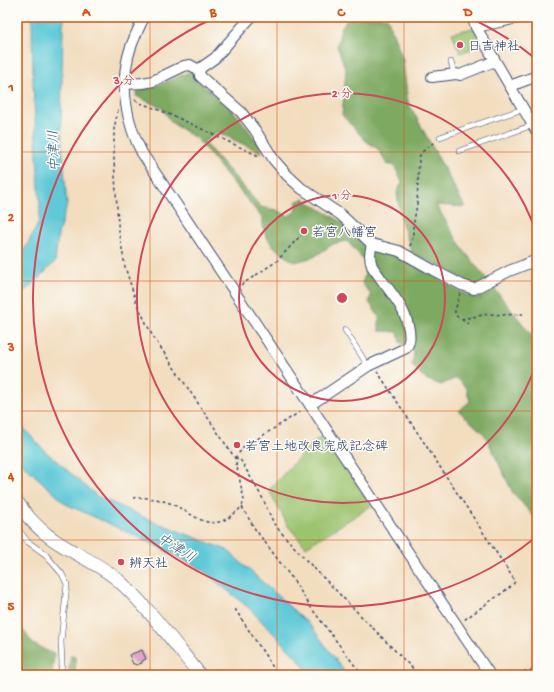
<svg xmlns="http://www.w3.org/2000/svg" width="554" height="692" font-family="'Gochi Hand','Klee One',sans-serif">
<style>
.green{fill:#9cc36e;stroke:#5c7966}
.forest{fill:#7da961;stroke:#4c6c60}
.water{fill:#5ec9d7;stroke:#3c7c9a}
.building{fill:#e0a5ca}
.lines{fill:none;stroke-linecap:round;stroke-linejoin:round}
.service-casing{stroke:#3b496d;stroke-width:6}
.minor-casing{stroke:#3b496d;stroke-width:12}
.tertiary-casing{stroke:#3b496d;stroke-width:14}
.path{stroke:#3b496d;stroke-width:1.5;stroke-dasharray:3 3;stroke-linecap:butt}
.service{stroke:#fff;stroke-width:5}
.minor{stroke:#fff;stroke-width:10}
.tertiary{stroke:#fff;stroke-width:13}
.grid{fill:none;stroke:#d45514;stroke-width:1;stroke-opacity:0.55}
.ring{fill:none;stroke:#d1495b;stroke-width:2}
.poi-dot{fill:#d1495b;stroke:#fdfcf7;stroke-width:1.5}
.labels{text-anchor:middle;stroke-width:3;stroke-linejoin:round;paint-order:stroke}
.poi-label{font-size:13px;fill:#1b2f5e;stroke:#fdfcf7;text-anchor:start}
.water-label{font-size:14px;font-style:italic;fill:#2f5d82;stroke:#fdfcf7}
.centre{fill:#d1495b;stroke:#fdfcf7;stroke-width:2}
.ring-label{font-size:12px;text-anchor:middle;font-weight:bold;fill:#d1495b;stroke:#fdfcf7;stroke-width:3;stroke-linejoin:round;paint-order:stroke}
.neatline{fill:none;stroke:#d45514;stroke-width:1.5}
.grid-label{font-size:13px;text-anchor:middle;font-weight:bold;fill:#d45514}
</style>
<rect width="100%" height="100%" fill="#fdfcf7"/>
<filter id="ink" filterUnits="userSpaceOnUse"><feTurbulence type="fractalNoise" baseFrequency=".025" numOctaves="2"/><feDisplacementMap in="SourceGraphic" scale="8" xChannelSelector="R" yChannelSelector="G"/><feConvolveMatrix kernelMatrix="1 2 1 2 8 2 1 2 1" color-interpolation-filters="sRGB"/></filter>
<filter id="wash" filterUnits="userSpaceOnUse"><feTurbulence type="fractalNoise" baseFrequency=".012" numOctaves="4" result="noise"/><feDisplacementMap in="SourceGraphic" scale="16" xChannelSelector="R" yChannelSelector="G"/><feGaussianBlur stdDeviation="0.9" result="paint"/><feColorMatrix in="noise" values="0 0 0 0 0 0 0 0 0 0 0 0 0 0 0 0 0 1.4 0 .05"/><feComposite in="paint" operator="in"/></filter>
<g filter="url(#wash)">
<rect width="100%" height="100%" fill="#f2ddbf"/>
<!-- green -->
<g class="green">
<path d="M 473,28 L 480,42 L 470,46 L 471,49 L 460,53 L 452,33 Z"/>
<path d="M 325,435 L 371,506 L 306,547 L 288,526 L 269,490 L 313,442 Z"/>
</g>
<!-- forest -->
<g class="forest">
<path d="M 349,17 L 387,17 L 403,60 L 408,102 L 465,207 L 436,205 L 462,248 L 537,342 L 537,520 L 513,493 L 485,435 L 459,411 L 470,401 L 466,388 L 456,378 L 441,385 L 425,379 L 412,366 L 414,352 L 400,342 L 398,332 L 379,331 L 379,317 L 369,302 L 371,295 L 362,283 L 365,275 L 365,261 L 347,241 L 333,244 L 314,257 L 295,262 C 279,253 261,239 263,219 L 197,139 L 172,123 L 162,108 L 136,96 L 139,90 L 153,87 L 189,72 L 195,74 L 197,80 L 237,115 L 261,147 L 262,153 L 217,132 L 204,142 L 261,207 L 277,210 L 288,216 L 295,212 L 297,201 L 304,199 L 348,226 L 375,252 L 397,256 L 467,295 L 481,299 L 473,286 L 448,270 L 412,253 L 401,220 L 397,193 L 402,182 L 394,165 L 388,165 L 378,149 L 366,141 L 342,115 L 346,70 L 337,46 L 341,28 Z"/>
<path d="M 17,621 L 33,644 L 54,654 L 52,675 L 17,675 Z"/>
<path d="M 71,655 L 76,658 L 75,675 L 68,675 Z"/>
</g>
<!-- water -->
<g class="water">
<path d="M 32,17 L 65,17 L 63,25 L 61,129 L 67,205 L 58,234 L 55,262 L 29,288 L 17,296 L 17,259 L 26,247 L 39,222 L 40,208 L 33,84 Z"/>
<path d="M 17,421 L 45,451 L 97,496 L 148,519 L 227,550 L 311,626 L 347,675 L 310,675 L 299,660 L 249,608 L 200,568 L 149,542 L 66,504 L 17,459 Z"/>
</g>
<g id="blocks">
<!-- building -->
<path class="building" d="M 142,650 L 146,659 L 142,661 L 142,663 L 136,665 L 135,664 L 133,664 L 129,655 Z"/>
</g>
</g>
<g filter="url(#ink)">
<use href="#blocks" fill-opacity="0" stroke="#3b496d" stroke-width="1"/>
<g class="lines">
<defs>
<g id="service">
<path d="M 451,62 L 454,74"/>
<path d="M 440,137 L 523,109"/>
<path d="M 459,151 L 533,125"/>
<path d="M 345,330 L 368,366"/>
<path d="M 17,528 L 28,542 L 45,554 L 62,574 L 67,584 L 61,641 L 62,664 L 60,675"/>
</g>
<g id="minor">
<path d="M 144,17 C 138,30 131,43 128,57 C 120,89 127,124 142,153 L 490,675"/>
<path d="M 472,17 L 476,27 L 494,59 L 537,132"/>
<path d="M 476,27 L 522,17"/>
<path d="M 199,70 L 200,76 L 241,112 L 255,130 L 274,160 L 287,175 L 301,188 L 341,215 L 372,244 L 399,251 L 433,270 L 462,285 L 474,289 L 509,271 L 537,260"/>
<path d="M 432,77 L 456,74 L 460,75 L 490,63 L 494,59"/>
<path d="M 125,84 L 143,83 L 153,81 L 184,66 L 190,65 L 199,70 L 202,67 L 215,58 L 251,17"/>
<path d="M 510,86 L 537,76"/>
<path d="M 310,405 L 368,366 L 406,348 C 410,342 410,338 409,330 C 406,310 393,295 381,279 C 378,274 374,270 372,266 C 369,259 370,251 372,244"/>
</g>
<path id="tertiary" d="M 17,502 C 25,514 35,525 46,534 C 68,552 96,561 118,580 C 149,608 174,643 200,675"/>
</defs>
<!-- service casing -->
<use href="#service" class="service-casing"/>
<!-- minor casing -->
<use href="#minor" class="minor-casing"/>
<!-- tertiary casing -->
<use href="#tertiary" class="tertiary-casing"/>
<!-- path -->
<g class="path">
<path d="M 135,100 L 140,103 C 181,117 219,138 259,156"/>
<path d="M 118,110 L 114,129 L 114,160 L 118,224 L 125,267 L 137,304 L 152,335 L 235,458 L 244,500 C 242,509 237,511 231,516 C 208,533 193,513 172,504 C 160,499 147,497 133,498"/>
<path d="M 314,232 C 323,230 329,229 336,223"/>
<path d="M 410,246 L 413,237 L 413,227 L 417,204 L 419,157 L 422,152 L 434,142"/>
<path d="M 241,285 L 277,261 L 301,235"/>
<path d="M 460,293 L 455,311 L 455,315 L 461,319 L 489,314 L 502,315 L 523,314"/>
<path d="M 462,319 L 468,324"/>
<path d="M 377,371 L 515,581 L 513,585 L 464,620"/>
<path d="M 235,458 L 240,459 L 263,499 L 274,524 L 280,531 L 304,558 L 419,675"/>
<path d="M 235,458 L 243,448 L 303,410"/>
<path d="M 242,507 L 255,529 L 294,581 L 312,609 L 362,675"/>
<path d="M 235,609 L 278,675"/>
<path d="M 506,675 L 537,669"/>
</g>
<!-- service -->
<use href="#service" class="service"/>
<!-- minor -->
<use href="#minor" class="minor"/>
<!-- tertiary -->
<use href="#tertiary" class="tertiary"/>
</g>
</g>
<!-- grid -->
<path class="grid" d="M 150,17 L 150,675M 277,17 L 277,675M 404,17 L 404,675M 17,152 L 537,152M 17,281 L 537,281M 17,411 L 537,411M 17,540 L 537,540"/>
<!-- distance rings -->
<g class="ring">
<circle cx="342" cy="298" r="103"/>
<path d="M537 361A205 205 0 1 1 537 235"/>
<path d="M536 537A308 308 0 1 1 214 18M470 18A308 308 0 0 1 536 59"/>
</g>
<!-- markers -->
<g class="poi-dot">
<circle cx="460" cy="45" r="4"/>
<circle cx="304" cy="231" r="4"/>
<circle cx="237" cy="445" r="4"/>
<circle cx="121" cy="562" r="4"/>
</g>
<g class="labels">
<!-- poi labels -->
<g class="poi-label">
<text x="468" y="50">日吉神社</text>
<text x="312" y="236">若宮八幡宮</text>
<text x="245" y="450">若宮土地改良完成記念碑</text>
<text x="129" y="567">辨天社</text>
</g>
<!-- water labels -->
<g class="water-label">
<text transform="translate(53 151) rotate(-93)" y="5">中津川</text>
<text transform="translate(177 547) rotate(32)" y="5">中津川</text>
</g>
</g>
<circle cx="342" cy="298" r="6" class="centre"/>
<g class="ring-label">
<text x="124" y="84">3 分</text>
<text x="342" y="97">2 分</text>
<text x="342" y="199">1 分</text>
</g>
<!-- margin -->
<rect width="554" height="692" fill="none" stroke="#fdfcf7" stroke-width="44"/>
<rect x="22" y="22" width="510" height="648" class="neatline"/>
<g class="grid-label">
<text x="86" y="16">A</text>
<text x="213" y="16">B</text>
<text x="341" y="16">C</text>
<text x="468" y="16">D</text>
<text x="11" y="91">1</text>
<text x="11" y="221">2</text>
<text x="11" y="351">3</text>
<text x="11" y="480">4</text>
<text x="11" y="610">5</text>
</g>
</svg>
